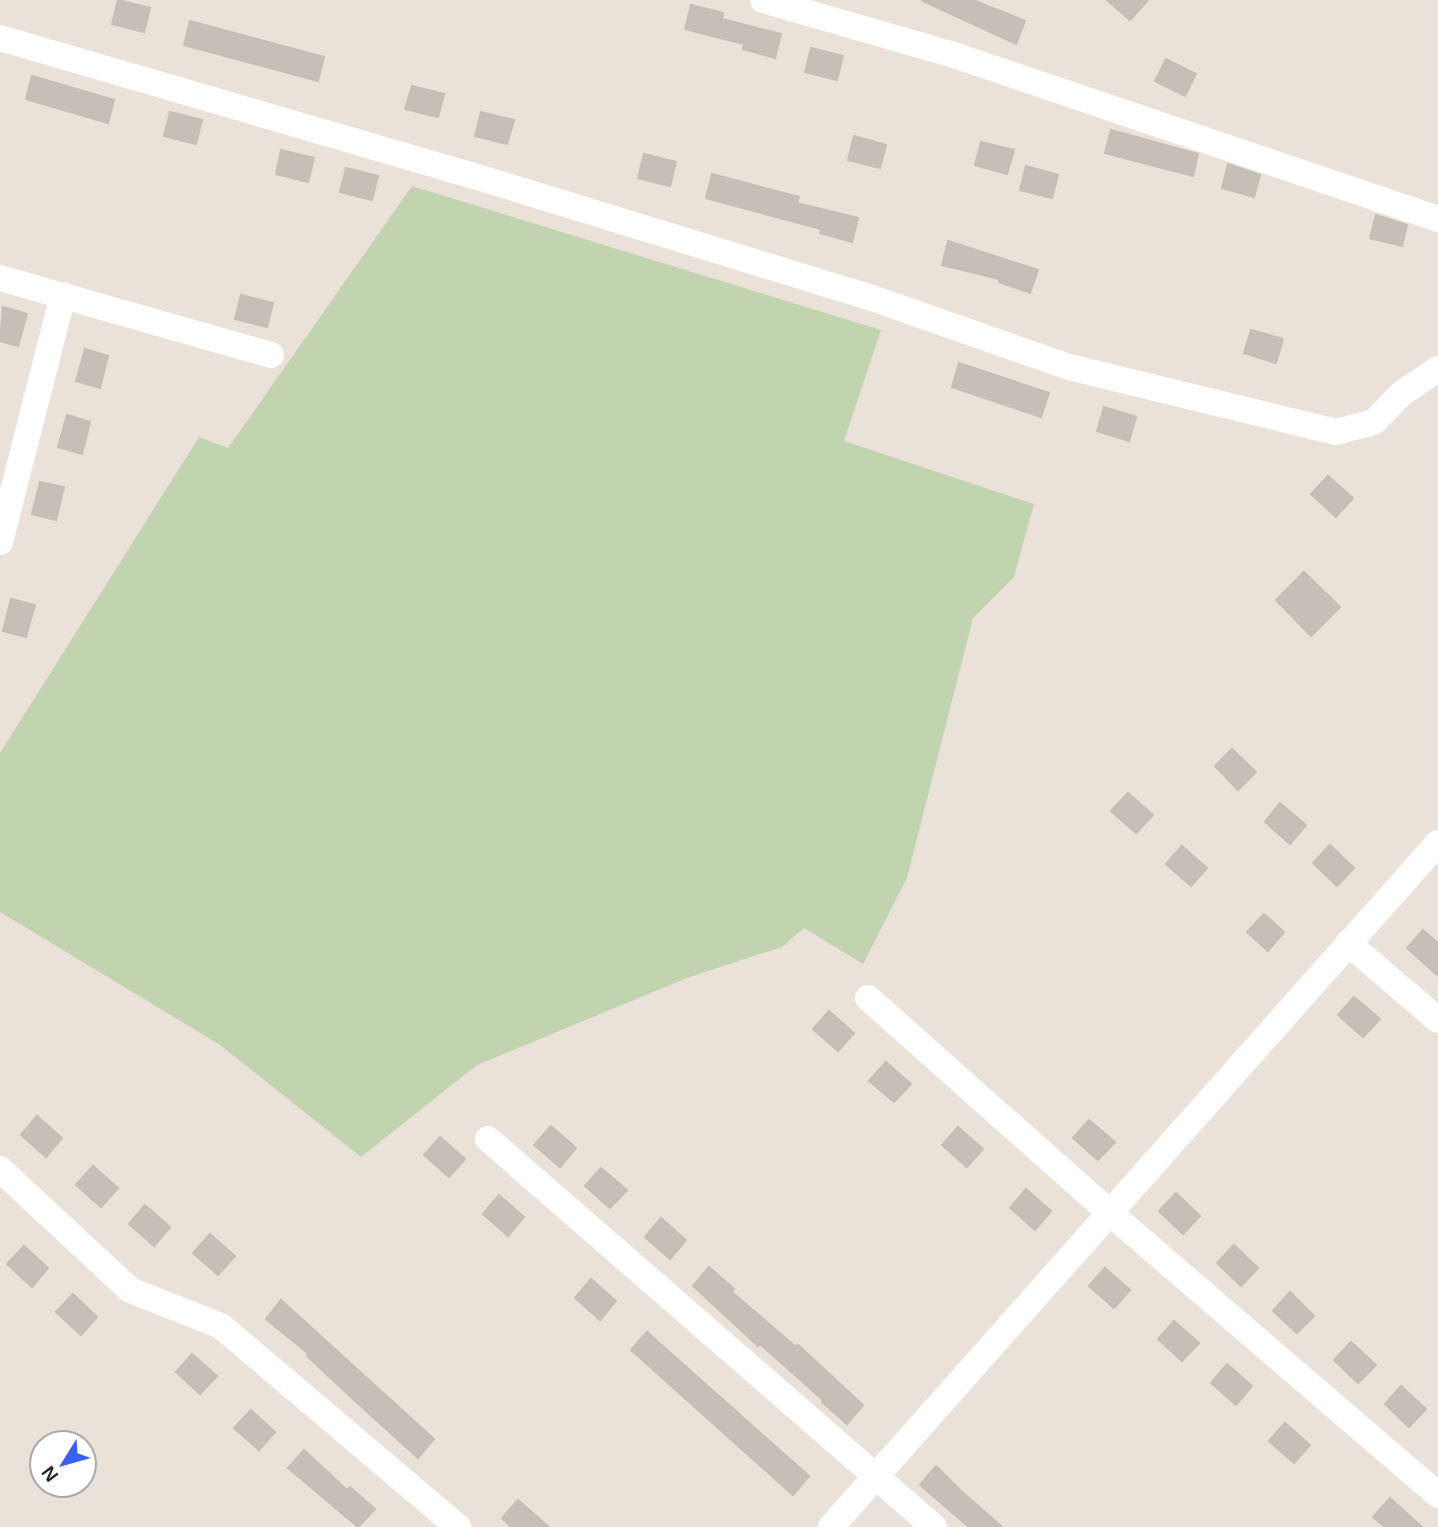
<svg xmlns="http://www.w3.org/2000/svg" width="1438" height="1527" font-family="Arial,sans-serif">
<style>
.cemetery{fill:#c2d4af}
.building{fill:#c5bfb8;stroke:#c5beb2;stroke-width:2}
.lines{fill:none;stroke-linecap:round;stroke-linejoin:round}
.minor{stroke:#fff;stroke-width:26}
</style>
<rect width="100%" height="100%" fill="#eae2d8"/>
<!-- cemetery -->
<path class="cemetery" d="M 412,186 L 881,330 L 844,441 L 1034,504 L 1014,577 L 973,618 L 907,878 L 863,964 L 804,928 L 782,947 L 687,978 L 477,1065 L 361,1157 L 220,1045 L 0,912 L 0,753 L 199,437 L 228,448 Z"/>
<!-- building -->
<g class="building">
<path d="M 118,0 L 150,8 L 144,32 L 112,24 Z"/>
<path d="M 921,0 L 973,0 L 1025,21 L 1016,44 Z"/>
<path d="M 1107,0 L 1148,0 L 1130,20 Z"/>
<path d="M 691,5 L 723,13 L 722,19 L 781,34 L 775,58 L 743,49 L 744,44 L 685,29 Z"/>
<path d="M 190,21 L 324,57 L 318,81 L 184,45 Z"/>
<path d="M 811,48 L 843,56 L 837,80 L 805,72 Z"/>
<path d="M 1166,59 L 1196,74 L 1185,96 L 1155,81 Z"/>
<path d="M 32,76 L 114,100 L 108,123 L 26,99 Z"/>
<path d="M 412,86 L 444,94 L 438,117 L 405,109 Z"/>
<path d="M 170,112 L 202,120 L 196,144 L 164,136 Z"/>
<path d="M 481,112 L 514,120 L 507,144 L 475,136 Z"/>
<path d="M 1111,130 L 1198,154 L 1193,176 L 1105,153 Z"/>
<path d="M 854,136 L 886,145 L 880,168 L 848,160 Z"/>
<path d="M 981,142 L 1014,150 L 1007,174 L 975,165 Z"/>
<path d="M 281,150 L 314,158 L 308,182 L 276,174 Z"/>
<path d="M 644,154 L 676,162 L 670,186 L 638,178 Z"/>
<path d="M 1228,164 L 1260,175 L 1254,197 L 1222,188 Z"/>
<path d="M 1026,166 L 1058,175 L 1052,198 L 1020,190 Z"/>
<path d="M 346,168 L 378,176 L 372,200 L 340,192 Z"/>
<path d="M 712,174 L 799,197 L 797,203 L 858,218 L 852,242 L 820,233 L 821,229 L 706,198 Z"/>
<path d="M 1376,215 L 1407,225 L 1402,246 L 1370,238 Z"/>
<path d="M 948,241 L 1038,270 L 1030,293 L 999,282 L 999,279 L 942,265 Z"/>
<path d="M 241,295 L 273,303 L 267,327 L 235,319 Z"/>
<path d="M 3,307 L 27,314 L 18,346 L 0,341 Z"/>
<path d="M 1251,330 L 1283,339 L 1276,363 L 1244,353 Z"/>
<path d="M 85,349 L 108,356 L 100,388 L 76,381 Z"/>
<path d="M 959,363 L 1049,393 L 1041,417 L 952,387 Z"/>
<path d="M 1104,407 L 1136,417 L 1129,441 L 1097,431 Z"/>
<path d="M 67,415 L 90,422 L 82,454 L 58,447 Z"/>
<path d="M 1328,476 L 1353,498 L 1336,517 L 1311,494 Z"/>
<path d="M 40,482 L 64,487 L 56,520 L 32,514 Z"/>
<path d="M 1304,572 L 1340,607 L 1311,636 L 1276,600 Z"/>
<path d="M 11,599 L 35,605 L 26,637 L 3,631 Z"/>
<path d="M 1232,749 L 1256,772 L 1238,790 L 1215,766 Z"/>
<path d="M 1128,793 L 1153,815 L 1136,833 L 1111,811 Z"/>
<path d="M 1280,803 L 1306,825 L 1290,844 L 1265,822 Z"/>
<path d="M 1330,845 L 1354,868 L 1337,886 L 1313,863 Z"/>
<path d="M 1182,846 L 1207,868 L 1191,886 L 1166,864 Z"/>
<path d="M 1264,914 L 1284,932 L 1268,951 L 1247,932 Z"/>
<path d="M 1423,930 L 1438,943 L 1438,976 L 1407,948 Z"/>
<path d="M 1354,997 L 1380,1019 L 1363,1037 L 1338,1015 Z"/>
<path d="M 829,1011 L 854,1033 L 838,1051 L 813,1029 Z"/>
<path d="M 886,1062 L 911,1084 L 894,1102 L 869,1081 Z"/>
<path d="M 37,1116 L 62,1138 L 46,1157 L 21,1135 Z"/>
<path d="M 1089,1120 L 1115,1142 L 1098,1160 L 1073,1138 Z"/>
<path d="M 551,1126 L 576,1148 L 560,1167 L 534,1145 Z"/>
<path d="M 958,1127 L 983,1149 L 967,1167 L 942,1145 Z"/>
<path d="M 440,1137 L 465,1159 L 449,1177 L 424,1155 Z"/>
<path d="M 93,1166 L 118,1188 L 101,1207 L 76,1185 Z"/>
<path d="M 601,1168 L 627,1190 L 610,1208 L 585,1186 Z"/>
<path d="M 1026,1189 L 1051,1211 L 1035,1230 L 1010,1208 Z"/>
<path d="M 1176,1193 L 1200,1216 L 1183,1234 L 1159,1211 Z"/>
<path d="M 499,1195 L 524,1217 L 508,1236 L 483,1214 Z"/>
<path d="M 145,1205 L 170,1227 L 154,1246 L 129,1224 Z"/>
<path d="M 661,1218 L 686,1240 L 670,1259 L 645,1237 Z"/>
<path d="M 210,1234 L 235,1256 L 218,1275 L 193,1253 Z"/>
<path d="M 1234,1245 L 1258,1268 L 1241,1286 L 1217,1263 Z"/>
<path d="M 24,1246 L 48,1268 L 32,1287 L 7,1264 Z"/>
<path d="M 709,1267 L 734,1289 L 732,1292 L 796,1347 L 798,1345 L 863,1405 L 847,1424 L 822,1402 L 823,1400 L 760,1344 L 758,1346 L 693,1286 Z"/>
<path d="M 1105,1268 L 1130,1290 L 1114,1308 L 1089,1286 Z"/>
<path d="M 591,1279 L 616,1301 L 600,1320 L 575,1298 Z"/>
<path d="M 1290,1292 L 1314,1316 L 1297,1333 L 1273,1311 Z"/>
<path d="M 73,1294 L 97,1317 L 81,1335 L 56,1312 Z"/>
<path d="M 281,1300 L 434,1439 L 418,1458 L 353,1399 L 307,1356 L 309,1354 L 266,1319 Z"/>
<path d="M 1174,1321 L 1199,1343 L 1182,1361 L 1158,1339 Z"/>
<path d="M 647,1332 L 809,1476 L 793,1495 L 631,1350 Z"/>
<path d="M 1351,1342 L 1376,1365 L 1358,1383 L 1334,1360 Z"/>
<path d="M 192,1354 L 217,1376 L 200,1394 L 176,1372 Z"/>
<path d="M 1227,1364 L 1252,1386 L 1236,1405 L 1211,1383 Z"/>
<path d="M 1401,1386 L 1426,1409 L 1409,1427 L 1385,1404 Z"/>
<path d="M 251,1410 L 275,1432 L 259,1450 L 234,1428 Z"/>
<path d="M 1285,1423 L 1310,1445 L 1294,1463 L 1269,1441 Z"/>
<path d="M 304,1450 L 347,1490 L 350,1487 L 375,1509 L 358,1527 L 288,1468 Z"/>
<path d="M 936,1466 L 960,1490 L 1002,1527 L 969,1527 L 920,1485 Z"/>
<path d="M 1390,1498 L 1422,1527 L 1385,1527 L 1373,1517 Z"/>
<path d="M 518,1500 L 549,1527 L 511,1527 L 502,1518 Z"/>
</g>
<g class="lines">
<!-- minor -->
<g class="minor">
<path d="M 763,0 L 954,55 L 1438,219"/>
<path d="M 0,38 L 484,179 L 872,298 L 1069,367 L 1336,432 L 1374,422 L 1401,394 L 1438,369"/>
<path d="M 0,278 L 271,355"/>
<path d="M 0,542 L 63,295"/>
<path d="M 1348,943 L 1438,1020"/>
<path d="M 868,998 L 1110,1213 L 1438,1495"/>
<path d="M 488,1139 L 934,1527"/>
<path d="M 0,1169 L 130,1290 L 221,1326 L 458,1527"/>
<path d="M 831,1527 L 1438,843"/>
</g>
</g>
<!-- north arrow -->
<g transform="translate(63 1464) rotate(233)"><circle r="33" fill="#ffffff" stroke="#a9a9a9" stroke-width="2"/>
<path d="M0-5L12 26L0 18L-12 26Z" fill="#3760f8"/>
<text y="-10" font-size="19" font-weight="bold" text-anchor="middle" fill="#272727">N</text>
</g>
</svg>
